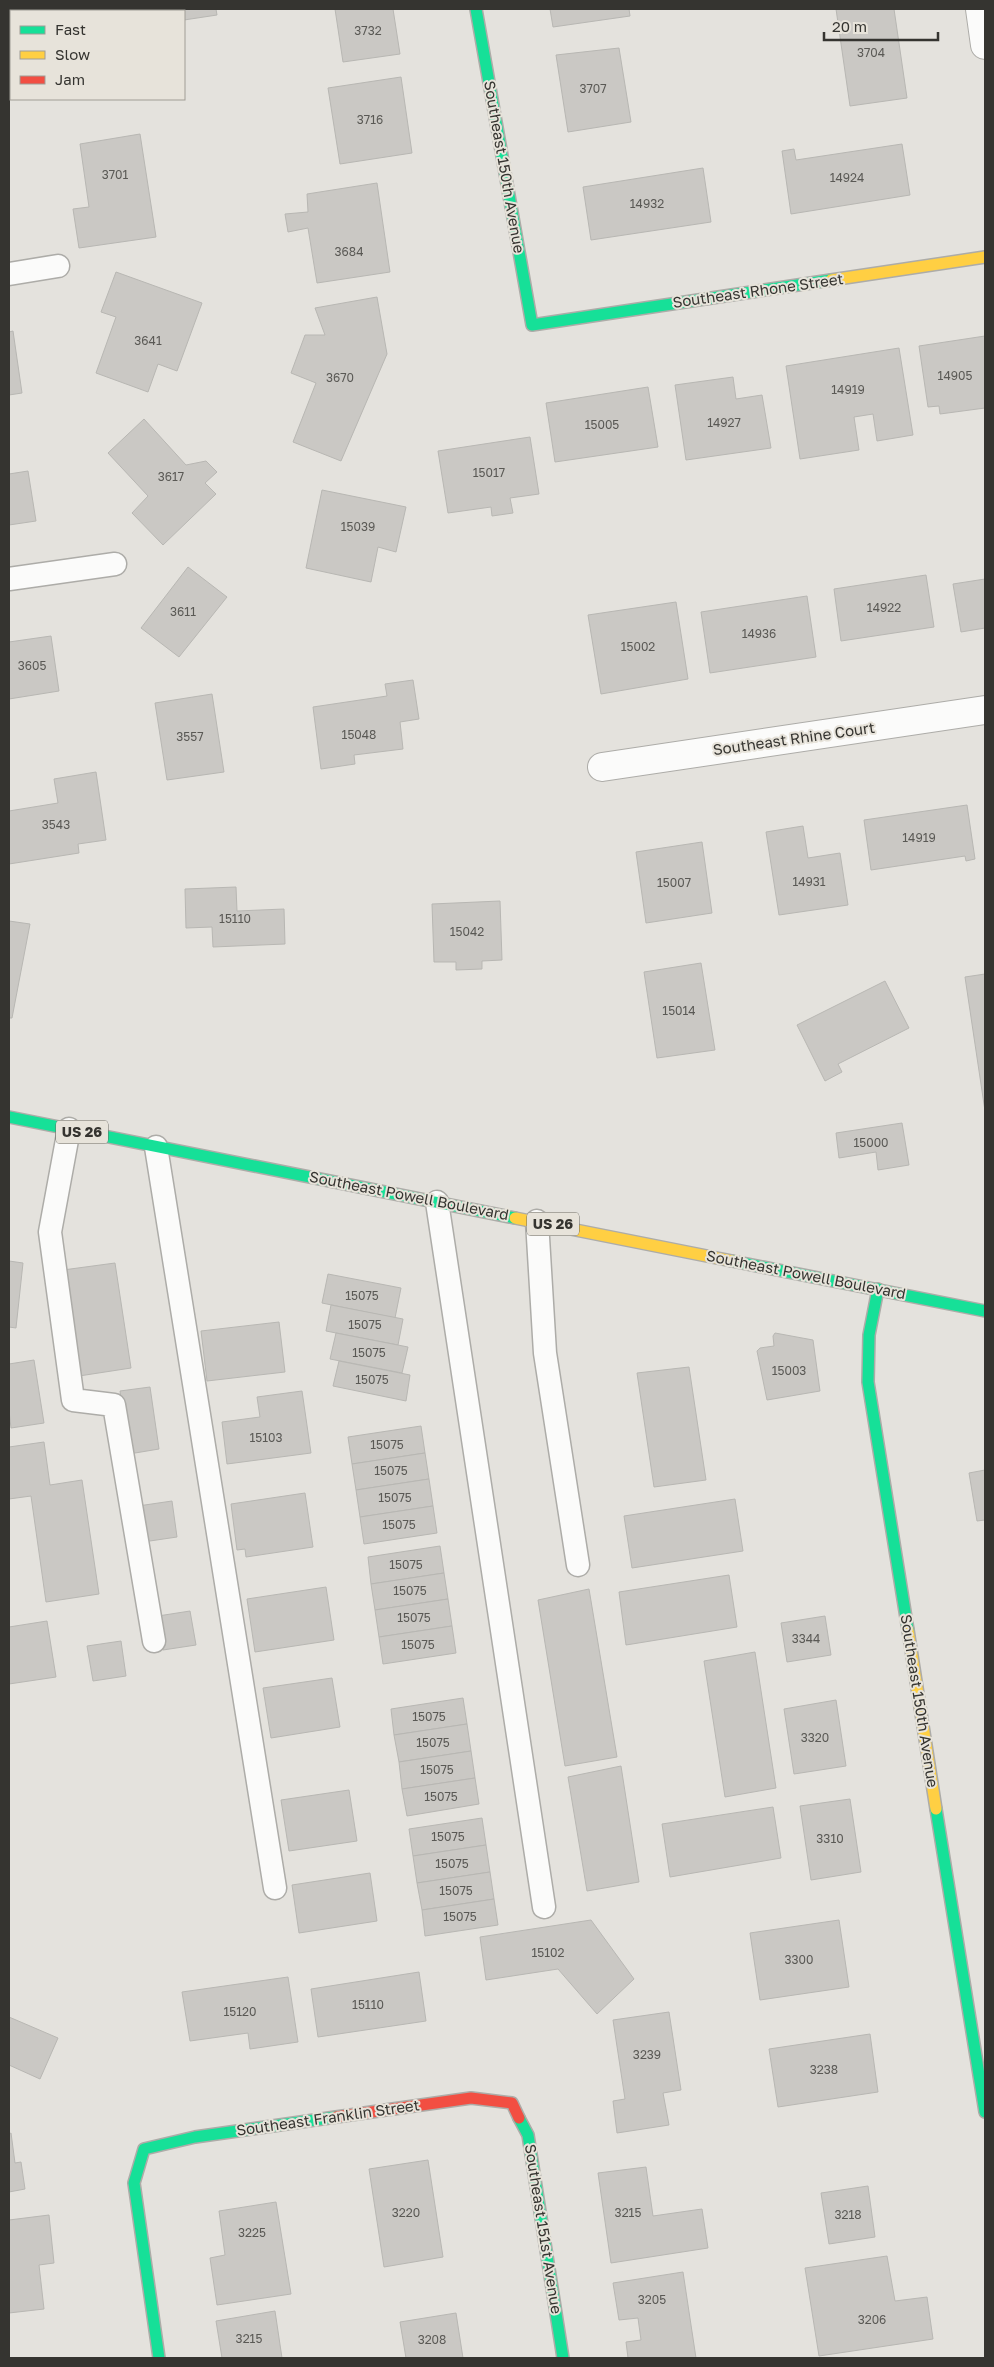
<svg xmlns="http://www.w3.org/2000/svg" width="994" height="2367" font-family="'Golos Text',sans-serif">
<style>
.building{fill:#cac8c4;stroke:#b8b7b3}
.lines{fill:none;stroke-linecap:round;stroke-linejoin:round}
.lane-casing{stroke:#adaca8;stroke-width:25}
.street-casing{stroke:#adaca8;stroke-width:30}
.fast-casing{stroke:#adaca8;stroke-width:14}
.slow-casing{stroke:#adaca8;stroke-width:14}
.jam-casing{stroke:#adaca8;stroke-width:14}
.lane{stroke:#fbfbfa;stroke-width:22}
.street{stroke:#fbfbfa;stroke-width:28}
.fast{stroke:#16e098;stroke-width:11}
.slow{stroke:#ffcf43;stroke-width:11}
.jam{stroke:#f24e42;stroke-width:11}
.labels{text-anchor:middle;stroke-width:4;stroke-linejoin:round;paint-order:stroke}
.number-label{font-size:12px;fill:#5a5955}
.shield{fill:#e7e3da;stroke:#6a6863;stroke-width:1}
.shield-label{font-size:14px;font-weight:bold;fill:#353430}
.street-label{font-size:15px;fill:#353430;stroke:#e7e3da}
</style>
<rect width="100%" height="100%" fill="#e4e2dd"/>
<!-- building -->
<g class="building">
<path d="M 9,9 L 41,9 L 41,11 L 11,11 L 11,68 L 9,68 Z"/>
<rect x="57" y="9" width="109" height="2"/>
<path d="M 182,9 L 216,9 L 217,15 L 184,20 L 184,11 Z"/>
<path d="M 335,9 L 393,9 L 400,54 L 343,62 Z"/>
<path d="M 550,9 L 629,9 L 630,16 L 553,27 Z"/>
<path d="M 836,9 L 894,9 L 907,98 L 850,106 Z"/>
<path d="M 619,48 L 631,122 L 568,132 L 556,55 Z"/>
<path d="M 401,77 L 412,153 L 340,164 L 328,88 Z"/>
<path d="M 140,134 L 156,237 L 79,248 L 73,209 L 89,207 L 80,144 Z"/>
<path d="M 902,144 L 910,195 L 791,214 L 782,151 L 794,149 L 796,160 Z"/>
<path d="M 703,168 L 711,222 L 591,240 L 583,187 Z"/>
<path d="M 377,183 L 390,272 L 317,283 L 308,228 L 288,232 L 285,214 L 308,212 L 307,194 Z"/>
<path d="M 116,272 L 202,303 L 177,371 L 158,364 L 148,392 L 96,373 L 116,317 L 101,312 Z"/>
<path d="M 377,297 L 387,354 L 341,461 L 293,442 L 316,383 L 291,373 L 305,335 L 325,335 L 315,308 Z"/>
<path d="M 13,331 L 22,393 L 9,395 L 9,332 Z"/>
<path d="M 985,336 L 985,408 L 940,414 L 939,406 L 928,407 L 919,346 Z"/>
<path d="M 899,348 L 913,435 L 877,441 L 873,414 L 854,417 L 859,450 L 800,459 L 786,366 Z"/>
<path d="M 733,377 L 736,399 L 762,395 L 771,448 L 686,460 L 675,385 Z"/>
<path d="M 648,387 L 658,447 L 555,462 L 546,403 Z"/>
<path d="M 144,419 L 186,465 L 206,461 L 217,472 L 205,483 L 216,494 L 163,545 L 132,513 L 148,496 L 108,453 Z"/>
<path d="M 530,437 L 539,494 L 510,498 L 513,513 L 492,516 L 491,507 L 448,513 L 438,451 Z"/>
<path d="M 28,471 L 36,521 L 9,525 L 9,474 Z"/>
<path d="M 322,490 L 406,507 L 396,552 L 378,547 L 371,582 L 306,568 Z"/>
<path d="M 188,567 L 227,597 L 179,657 L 141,628 Z"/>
<path d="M 926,575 L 934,627 L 841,641 L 834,589 Z"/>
<path d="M 985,579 L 985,628 L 961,632 L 953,584 Z"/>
<path d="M 807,596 L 816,657 L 710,673 L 701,612 Z"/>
<path d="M 676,602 L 688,679 L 601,694 L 588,615 Z"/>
<path d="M 51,636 L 59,691 L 9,699 L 9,642 Z"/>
<path d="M 413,680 L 419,719 L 400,722 L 403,749 L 354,755 L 355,764 L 321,769 L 313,707 L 387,696 L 385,684 Z"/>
<path d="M 212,694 L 224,772 L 167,780 L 155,703 Z"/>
<path d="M 96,772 L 106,840 L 78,844 L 79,853 L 9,864 L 9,811 L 58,803 L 54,779 Z"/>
<path d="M 967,805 L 975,859 L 966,861 L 965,856 L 871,870 L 864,820 Z"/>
<path d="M 803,826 L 808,858 L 840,853 L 848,905 L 779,915 L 766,832 Z"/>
<path d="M 702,842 L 712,913 L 646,923 L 636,852 Z"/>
<path d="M 236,887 L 237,911 L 284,909 L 285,944 L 213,947 L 212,927 L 186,928 L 185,889 Z"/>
<path d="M 500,901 L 502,960 L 482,961 L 482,969 L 456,970 L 456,962 L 434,962 L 432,904 Z"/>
<path d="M 9,921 L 30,924 L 12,1018 L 9,1018 Z"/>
<path d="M 701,963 L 715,1050 L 657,1058 L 644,972 Z"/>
<path d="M 985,974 L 985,1111 L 965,977 Z"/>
<path d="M 885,981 L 909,1028 L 838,1064 L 842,1072 L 825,1081 L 797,1025 Z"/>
<path d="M 902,1123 L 909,1165 L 878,1170 L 876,1152 L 839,1158 L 836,1133 Z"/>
<path d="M 9,1261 L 23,1263 L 16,1328 L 9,1327 Z"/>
<path d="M 115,1263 L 131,1368 L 79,1376 L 63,1270 Z"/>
<path d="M 328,1274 L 401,1288 L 395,1318 L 322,1303 Z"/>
<path d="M 331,1305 L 403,1319 L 398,1345 L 326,1331 Z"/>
<path d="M 279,1322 L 285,1372 L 207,1381 L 201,1331 Z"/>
<path d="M 336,1333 L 408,1347 L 402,1373 L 330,1359 Z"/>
<path d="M 775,1333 L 813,1340 L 820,1391 L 767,1400 L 757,1351 L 760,1348 L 774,1346 L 773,1336 Z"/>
<path d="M 34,1360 L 44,1423 L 11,1428 L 9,1411 L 9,1364 Z"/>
<path d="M 339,1361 L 410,1375 L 406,1401 L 333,1386 Z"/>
<path d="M 689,1367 L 706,1480 L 654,1487 L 637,1373 Z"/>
<path d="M 150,1387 L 159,1449 L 129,1454 L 120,1391 Z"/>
<path d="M 302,1391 L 311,1453 L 227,1464 L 222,1422 L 260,1417 L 257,1397 Z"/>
<path d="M 421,1426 L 425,1453 L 352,1464 L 348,1437 Z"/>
<path d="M 44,1442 L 50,1485 L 82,1480 L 99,1594 L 46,1602 L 31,1496 L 9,1499 L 9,1447 Z"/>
<path d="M 425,1453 L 429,1479 L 356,1490 L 352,1464 Z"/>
<path d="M 985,1470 L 985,1520 L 977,1521 L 969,1473 Z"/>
<path d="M 429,1479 L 433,1506 L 360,1517 L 356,1490 Z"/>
<path d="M 305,1493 L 313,1547 L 246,1557 L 245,1549 L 237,1550 L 231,1504 Z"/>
<path d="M 735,1499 L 743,1551 L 632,1568 L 624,1516 Z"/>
<path d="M 172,1501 L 177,1537 L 143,1542 L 138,1506 Z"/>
<path d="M 433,1506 L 437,1533 L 364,1544 L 360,1517 Z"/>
<path d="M 440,1546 L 444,1573 L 371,1584 L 368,1557 Z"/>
<path d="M 444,1573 L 448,1599 L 375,1610 L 371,1584 Z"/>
<path d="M 729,1575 L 737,1627 L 626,1645 L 619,1592 Z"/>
<path d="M 326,1587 L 334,1640 L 255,1652 L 247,1599 Z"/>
<path d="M 589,1589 L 617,1757 L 565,1766 L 538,1600 Z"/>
<path d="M 448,1599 L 452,1626 L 379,1637 L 375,1610 Z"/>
<path d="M 190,1611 L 196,1645 L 163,1650 L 158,1616 Z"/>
<path d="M 825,1616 L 831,1655 L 787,1662 L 781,1623 Z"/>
<path d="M 47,1621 L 56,1677 L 9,1684 L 9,1627 Z"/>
<path d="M 452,1626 L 456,1653 L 383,1664 L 379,1637 Z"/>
<path d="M 121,1641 L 126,1676 L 93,1681 L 87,1646 Z"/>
<path d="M 755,1652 L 776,1788 L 725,1797 L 704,1661 Z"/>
<path d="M 332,1678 L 340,1727 L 271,1738 L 263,1688 Z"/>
<path d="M 463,1698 L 467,1724 L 394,1735 L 391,1709 Z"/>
<path d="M 836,1700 L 846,1766 L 794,1774 L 784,1709 Z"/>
<path d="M 467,1724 L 471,1751 L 399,1762 L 394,1735 Z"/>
<path d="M 471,1751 L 475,1778 L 402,1789 L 399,1762 Z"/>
<path d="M 621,1766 L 639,1882 L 587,1891 L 568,1777 Z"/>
<path d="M 475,1778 L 479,1804 L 407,1816 L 402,1789 Z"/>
<path d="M 349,1790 L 357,1841 L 289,1851 L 281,1800 Z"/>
<path d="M 850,1799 L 861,1872 L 811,1880 L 800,1806 Z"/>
<path d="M 773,1807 L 781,1858 L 670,1877 L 662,1824 Z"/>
<path d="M 482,1818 L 486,1845 L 413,1856 L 409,1829 Z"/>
<path d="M 486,1845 L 490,1872 L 417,1883 L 413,1856 Z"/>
<path d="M 490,1872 L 494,1899 L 422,1910 L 417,1883 Z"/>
<path d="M 370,1873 L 377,1921 L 299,1933 L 292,1885 Z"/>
<path d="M 494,1899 L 498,1925 L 425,1936 L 422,1910 Z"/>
<path d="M 591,1920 L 634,1979 L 597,2014 L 558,1969 L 486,1980 L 480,1937 Z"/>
<path d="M 839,1920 L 849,1987 L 760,2000 L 750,1933 Z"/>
<path d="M 419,1972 L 426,2021 L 318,2037 L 311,1989 Z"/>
<path d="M 288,1977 L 298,2042 L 250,2049 L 248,2033 L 190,2041 L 182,1992 Z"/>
<path d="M 669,2012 L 681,2090 L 663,2093 L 669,2125 L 617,2133 L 613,2101 L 625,2099 L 613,2020 Z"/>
<path d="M 9,2017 L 58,2038 L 40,2079 L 9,2065 Z"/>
<path d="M 870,2034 L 878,2092 L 778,2107 L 769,2049 Z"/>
<path d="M 11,2133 L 15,2163 L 21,2162 L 25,2189 L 9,2192 L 9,2134 Z"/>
<path d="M 428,2160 L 443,2257 L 384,2267 L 369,2169 Z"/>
<path d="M 646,2167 L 653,2216 L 702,2209 L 708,2248 L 611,2263 L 598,2173 Z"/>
<path d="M 868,2186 L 875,2237 L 829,2244 L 821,2193 Z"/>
<path d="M 276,2202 L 291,2294 L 217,2305 L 210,2258 L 225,2255 L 219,2211 Z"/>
<path d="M 49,2215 L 54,2263 L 39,2265 L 44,2309 L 9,2313 L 9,2220 Z"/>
<path d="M 887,2256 L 895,2301 L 927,2297 L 933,2339 L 819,2356 L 805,2268 Z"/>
<path d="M 683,2272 L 696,2358 L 628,2358 L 626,2342 L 641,2340 L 638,2318 L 619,2320 L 613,2283 Z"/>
<path d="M 275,2311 L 282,2358 L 222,2358 L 216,2321 Z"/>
<path d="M 456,2313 L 463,2358 L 406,2358 L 400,2322 Z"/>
</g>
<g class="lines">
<defs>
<g id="lane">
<path d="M 9,274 L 58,266"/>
<path d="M 9,579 L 115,564"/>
<path d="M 69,1129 L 50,1232 L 73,1400 L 114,1405 L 154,1641"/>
<path d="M 156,1147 L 275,1888"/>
<path d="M 437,1202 L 544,1907"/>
<path d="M 537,1221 L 545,1353 L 578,1565"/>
</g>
<g id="street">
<path d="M 980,9 L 985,45"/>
<path d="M 602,767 L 985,710"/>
</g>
<g id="fast">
<path d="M 476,9 L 532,325 L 831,280"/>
<path d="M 9,1117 L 515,1218"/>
<path d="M 732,1261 L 985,1311"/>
<path d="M 878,1289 L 869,1335 L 868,1382 L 908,1630"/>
<path d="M 936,1809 L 985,2112"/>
<path d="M 519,2118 L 528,2135 L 563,2358"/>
<path d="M 159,2358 L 134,2183 L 144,2149 L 195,2137 L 336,2117"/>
</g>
<g id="slow">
<path d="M 831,280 L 985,257"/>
<path d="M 515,1218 L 732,1261"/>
<path d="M 908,1630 L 936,1809"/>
</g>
<path id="jam" d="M 336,2117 L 471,2098 L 512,2103 L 519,2118"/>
</defs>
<!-- lane casing -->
<use href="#lane" class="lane-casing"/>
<!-- street casing -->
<use href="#street" class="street-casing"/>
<!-- fast casing -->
<use href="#fast" class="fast-casing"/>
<!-- slow casing -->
<use href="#slow" class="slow-casing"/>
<!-- jam casing -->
<use href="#jam" class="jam-casing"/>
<!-- lane -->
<use href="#lane" class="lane"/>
<!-- street -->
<use href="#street" class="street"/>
<!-- fast -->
<use href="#fast" class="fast"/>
<!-- slow -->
<use href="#slow" class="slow"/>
<!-- jam -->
<use href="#jam" class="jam"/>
</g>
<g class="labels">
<!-- number labels -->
<g class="number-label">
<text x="368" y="35">3732</text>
<text x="871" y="57">3704</text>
<text x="593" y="93">3707</text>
<text x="370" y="124">3716</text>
<text x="115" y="179">3701</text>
<text x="847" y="182">14924</text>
<text x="647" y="208">14932</text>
<text x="349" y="256">3684</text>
<text x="148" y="345">3641</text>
<text x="955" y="380">14905</text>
<text x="340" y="382">3670</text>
<text x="848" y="394">14919</text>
<text x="724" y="427">14927</text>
<text x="602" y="429">15005</text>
<text x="489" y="477">15017</text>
<text x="171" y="481">3617</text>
<text x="358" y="531">15039</text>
<text x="884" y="612">14922</text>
<text x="183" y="616">3611</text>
<text x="759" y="638">14936</text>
<text x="638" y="651">15002</text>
<text x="32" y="670">3605</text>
<text x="359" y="739">15048</text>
<text x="190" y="741">3557</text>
<text x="56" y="829">3543</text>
<text x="919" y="842">14919</text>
<text x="809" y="886">14931</text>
<text x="674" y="887">15007</text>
<text x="235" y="923">15110</text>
<text x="467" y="936">15042</text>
<text x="679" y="1015">15014</text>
<text x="871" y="1147">15000</text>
<text x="362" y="1300">15075</text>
<text x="365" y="1329">15075</text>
<text x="369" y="1357">15075</text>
<text x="789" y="1375">15003</text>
<text x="372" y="1384">15075</text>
<text x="266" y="1442">15103</text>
<text x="387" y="1449">15075</text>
<text x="391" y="1475">15075</text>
<text x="395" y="1502">15075</text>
<text x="399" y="1529">15075</text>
<text x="406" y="1569">15075</text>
<text x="410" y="1595">15075</text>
<text x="414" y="1622">15075</text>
<text x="806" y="1643">3344</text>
<text x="418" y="1649">15075</text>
<text x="429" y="1721">15075</text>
<text x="815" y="1742">3320</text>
<text x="433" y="1747">15075</text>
<text x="437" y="1774">15075</text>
<text x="441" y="1801">15075</text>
<text x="448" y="1841">15075</text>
<text x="830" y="1843">3310</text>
<text x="452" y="1868">15075</text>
<text x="456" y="1895">15075</text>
<text x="460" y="1921">15075</text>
<text x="548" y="1957">15102</text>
<text x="799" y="1964">3300</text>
<text x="368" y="2009">15110</text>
<text x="240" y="2016">15120</text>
<text x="647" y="2059">3239</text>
<text x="824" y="2074">3238</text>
<text x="406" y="2217">3220</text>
<text x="628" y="2217">3215</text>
<text x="848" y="2219">3218</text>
<text x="252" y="2237">3225</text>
<text x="652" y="2304">3205</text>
<text x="872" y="2324">3206</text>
<text x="249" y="2343">3215</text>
<text x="432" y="2344">3208</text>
</g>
<!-- shield labels -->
<g class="shield">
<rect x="56" y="1120.5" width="52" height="23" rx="4"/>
<rect x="527" y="1212.5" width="52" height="23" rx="4"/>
</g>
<g class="shield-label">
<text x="82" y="1137">US 26</text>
<text x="553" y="1229">US 26</text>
</g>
<!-- street labels -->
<g class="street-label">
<text transform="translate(504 167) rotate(80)" y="5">Southeast 150th Avenue</text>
<text transform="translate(758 291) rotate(-8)" y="5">Southeast Rhone Street</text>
<text transform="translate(794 739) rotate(-8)" y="5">Southeast Rhine Court</text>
<text transform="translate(409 1196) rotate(11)" y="5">Southeast Powell Boulevard</text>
<text transform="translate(806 1275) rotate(11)" y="5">Southeast Powell Boulevard</text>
<text transform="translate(919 1701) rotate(81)" y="5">Southeast 150th Avenue</text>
<text transform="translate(328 2118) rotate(-8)" y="5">Southeast Franklin Street</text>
<text transform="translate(543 2229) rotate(81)" y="5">Southeast 151st Avenue</text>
</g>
</g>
<!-- border -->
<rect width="994" height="2367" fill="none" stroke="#353430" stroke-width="20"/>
<!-- legend -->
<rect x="10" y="10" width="175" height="90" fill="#e7e3da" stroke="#a09d96"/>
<rect x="20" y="26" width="25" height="8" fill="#16e098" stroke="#a09d96"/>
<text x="55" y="35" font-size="15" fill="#353430">Fast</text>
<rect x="20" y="51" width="25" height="8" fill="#ffcf43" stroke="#a09d96"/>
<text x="55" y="60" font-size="15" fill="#353430">Slow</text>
<rect x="20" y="76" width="25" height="8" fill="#f24e42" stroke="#a09d96"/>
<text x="55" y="85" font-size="15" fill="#353430">Jam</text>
<!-- scale -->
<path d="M824 32v8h114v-8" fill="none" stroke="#353430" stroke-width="2.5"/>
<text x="832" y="32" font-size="15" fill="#353430" stroke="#e7e3da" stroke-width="4" paint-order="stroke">20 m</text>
</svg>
